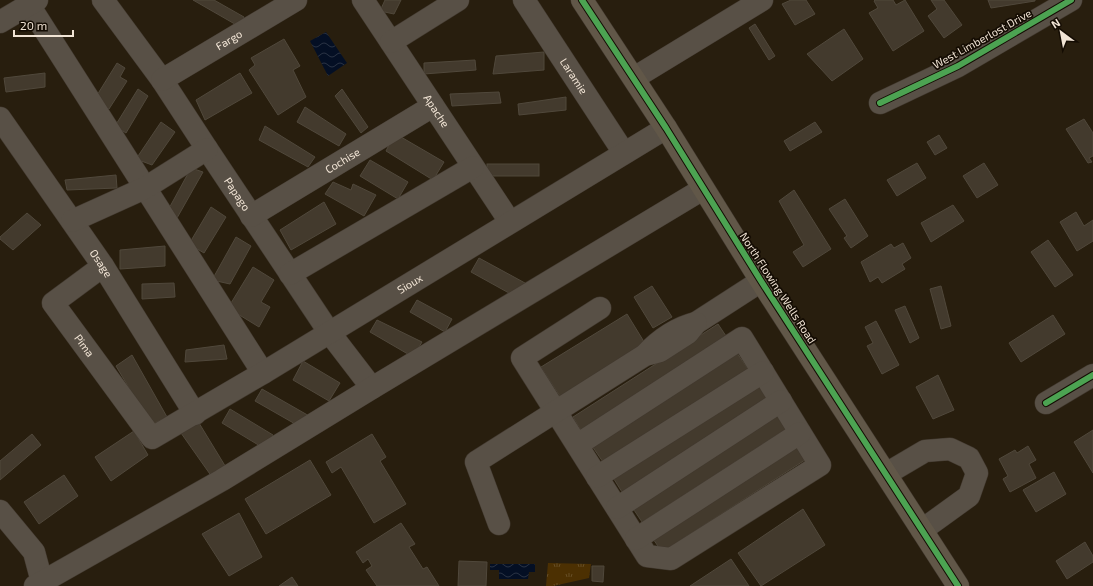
<svg xmlns="http://www.w3.org/2000/svg" width="1093" height="586" font-family="'Exo 2',sans-serif">
<style>
.grass{fill:url(#grass-tufts)}
.water{fill:url(#water-waves)}
.building{fill:#433a2d;stroke:#50483b}
.lines{fill:none;stroke-linecap:round;stroke-linejoin:round}
.minor-casing{stroke:#42392f;stroke-width:23}
.major-casing{stroke:#42392f;stroke-width:23}
.minor{stroke:#585046;stroke-width:22}
.major{stroke:#615748;stroke-width:22}
.cycleway-casing{stroke:#140c03;stroke-width:8}
.cycleway{stroke:#4ca352;stroke-width:6}
.labels{text-anchor:middle;stroke-width:3.5;stroke-linejoin:round;paint-order:stroke}
.street-label{font-size:11px;fill:#f1e4d5;stroke:#140c03}
</style>
<defs>
<pattern id="grass-tufts" width="24" height="20" patternUnits="userSpaceOnUse"><rect width="24" height="20" fill="#4c3002"/><path d="M3 7l-1-3M5 7V3M7 7l1-3M15 17l-1-3M17 17v-4M19 17l1-3" fill="none" stroke="#664e26"/></pattern>
<pattern id="water-waves" width="16" height="10" patternUnits="userSpaceOnUse"><rect width="16" height="10" fill="#040f24"/><path d="M0 5q4-4 8 0t8 0" fill="none" stroke="#293243"/></pattern>
</defs>
<rect width="100%" height="100%" fill="#281e0e"/>
<!-- grass -->
<path class="grass" d="M 548,563 L 591,564 L 589,578 L 553,586 L 546,586 Z"/>
<!-- water -->
<g class="water">
<path d="M 326,32 L 347,63 L 328,76 L 310,41 Z"/>
<path d="M 490,564 L 535,564 L 535,572 L 529,572 L 528,579 L 499,579 L 499,570 L 490,570 Z"/>
</g>
<!-- building -->
<g class="building">
<path d="M 193,0 L 214,0 L 244,17 L 240,27 Z"/>
<path d="M 385,0 L 401,0 L 394,14 L 380,11 Z"/>
<path d="M 791,0 L 806,0 L 815,14 L 795,25 L 782,4 Z"/>
<path d="M 875,0 L 893,0 L 896,5 L 905,0 L 924,31 L 893,51 L 869,13 L 878,8 L 874,1 Z"/>
<path d="M 931,0 L 944,0 L 962,25 L 944,38 L 928,16 L 937,9 Z"/>
<path d="M 988,0 L 1035,0 L 1035,1 L 991,8 Z"/>
<path d="M 755,24 L 775,56 L 769,60 L 749,28 Z"/>
<path d="M 844,29 L 863,59 L 832,81 L 807,54 Z"/>
<path d="M 284,39 L 300,66 L 293,70 L 306,97 L 278,115 L 249,70 L 255,65 L 251,58 Z"/>
<path d="M 544,52 L 544,70 L 493,74 L 496,56 Z"/>
<path d="M 475,60 L 476,70 L 424,74 L 424,63 Z"/>
<path d="M 117,63 L 125,68 L 120,77 L 127,81 L 109,109 L 94,100 Z"/>
<path d="M 45,73 L 45,87 L 6,92 L 4,78 Z"/>
<path d="M 240,73 L 252,93 L 205,120 L 196,100 Z"/>
<path d="M 138,89 L 148,96 L 126,133 L 115,126 Z"/>
<path d="M 342,89 L 368,127 L 361,133 L 335,96 Z"/>
<path d="M 499,92 L 501,103 L 452,106 L 450,94 Z"/>
<path d="M 566,97 L 566,110 L 519,115 L 518,104 Z"/>
<path d="M 305,107 L 346,134 L 339,146 L 297,122 Z"/>
<path d="M 1084,119 L 1093,133 L 1093,156 L 1089,158 L 1092,162 L 1088,163 L 1066,129 Z"/>
<path d="M 161,122 L 175,132 L 152,165 L 136,159 Z"/>
<path d="M 815,122 L 822,132 L 790,151 L 784,141 Z"/>
<path d="M 265,126 L 315,157 L 308,167 L 259,140 Z"/>
<path d="M 939,135 L 947,148 L 935,155 L 927,142 Z"/>
<path d="M 401,137 L 444,162 L 433,180 L 386,151 L 390,143 Z"/>
<path d="M 370,160 L 408,182 L 398,199 L 360,176 Z"/>
<path d="M 917,163 L 926,178 L 897,196 L 887,180 Z"/>
<path d="M 984,163 L 998,185 L 977,198 L 963,176 Z"/>
<rect x="487" y="164" width="52" height="12"/>
<path d="M 191,168 L 203,172 L 177,218 L 167,212 Z"/>
<path d="M 116,175 L 117,188 L 67,190 L 65,180 Z"/>
<path d="M 333,182 L 351,190 L 353,184 L 376,195 L 364,216 L 325,194 Z"/>
<path d="M 794,190 L 831,249 L 803,267 L 793,252 L 804,245 L 779,201 Z"/>
<path d="M 845,199 L 868,236 L 851,248 L 844,238 L 847,236 L 829,209 Z"/>
<path d="M 324,202 L 336,224 L 291,250 L 280,230 Z"/>
<path d="M 953,205 L 964,221 L 931,242 L 921,223 Z"/>
<path d="M 211,207 L 226,217 L 204,253 L 189,244 Z"/>
<path d="M 1076,212 L 1084,226 L 1093,220 L 1093,241 L 1077,251 L 1060,222 Z"/>
<path d="M 27,213 L 41,225 L 13,250 L 0,239 L 0,237 Z"/>
<path d="M 236,237 L 251,246 L 230,284 L 212,280 Z"/>
<path d="M 1048,240 L 1073,275 L 1055,287 L 1031,252 Z"/>
<path d="M 903,243 L 911,258 L 902,264 L 905,269 L 882,283 L 878,277 L 870,282 L 861,262 L 891,244 L 894,248 Z"/>
<path d="M 165,246 L 165,266 L 120,269 L 120,250 Z"/>
<path d="M 479,258 L 525,283 L 518,298 L 471,272 Z"/>
<path d="M 253,267 L 274,280 L 261,302 L 270,307 L 259,327 L 228,308 Z"/>
<path d="M 174,283 L 175,297 L 142,299 L 142,284 Z"/>
<path d="M 652,286 L 672,317 L 653,328 L 634,297 Z"/>
<path d="M 941,286 L 951,326 L 941,329 L 930,289 Z"/>
<path d="M 417,300 L 452,319 L 445,332 L 410,312 Z"/>
<path d="M 905,306 L 919,338 L 910,343 L 895,310 Z"/>
<path d="M 627,314 L 646,345 L 561,398 L 541,367 Z"/>
<path d="M 1053,315 L 1065,334 L 1021,362 L 1009,343 Z"/>
<path d="M 377,320 L 422,342 L 413,357 L 370,332 Z"/>
<path d="M 876,321 L 899,365 L 882,374 L 867,346 L 873,343 L 865,327 Z"/>
<path d="M 718,324 L 728,339 L 582,432 L 573,417 Z"/>
<path d="M 224,345 L 227,359 L 185,362 L 186,350 Z"/>
<path d="M 737,353 L 748,369 L 603,462 L 592,446 Z"/>
<path d="M 132,355 L 167,417 L 151,425 L 116,366 Z"/>
<path d="M 303,361 L 340,383 L 329,401 L 293,380 Z"/>
<path d="M 938,375 L 954,410 L 933,419 L 916,387 Z"/>
<path d="M 757,383 L 767,399 L 622,492 L 612,476 Z"/>
<path d="M 262,389 L 311,417 L 304,429 L 255,401 Z"/>
<path d="M 230,409 L 273,435 L 265,449 L 222,423 Z"/>
<path d="M 776,413 L 786,429 L 642,522 L 632,507 Z"/>
<path d="M 199,423 L 227,469 L 212,477 L 181,433 Z"/>
<path d="M 1093,430 L 1093,473 L 1074,442 Z"/>
<path d="M 134,431 L 148,455 L 111,481 L 95,457 Z"/>
<path d="M 32,434 L 41,445 L 0,480 L 0,461 Z"/>
<path d="M 372,434 L 386,457 L 380,461 L 406,504 L 374,523 L 341,467 L 332,473 L 326,462 Z"/>
<path d="M 795,444 L 805,460 L 662,552 L 651,536 Z"/>
<path d="M 1028,446 L 1036,460 L 1029,464 L 1036,478 L 1010,492 L 1003,479 L 1008,476 L 999,459 L 1015,450 L 1017,453 Z"/>
<path d="M 310,460 L 331,495 L 266,534 L 245,499 Z"/>
<path d="M 1054,472 L 1066,494 L 1036,512 L 1023,490 Z"/>
<path d="M 64,475 L 78,496 L 39,524 L 24,502 Z"/>
<path d="M 803,509 L 825,545 L 761,586 L 738,553 Z"/>
<path d="M 239,513 L 262,557 L 229,576 L 202,534 Z"/>
<path d="M 401,523 L 415,544 L 409,547 L 423,569 L 427,567 L 439,586 L 377,586 L 366,570 L 372,566 L 368,559 L 363,563 L 356,552 Z"/>
<path d="M 1085,542 L 1093,556 L 1093,562 L 1067,579 L 1056,561 Z"/>
<path d="M 731,559 L 749,586 L 690,586 Z"/>
<path d="M 459,561 L 487,562 L 486,586 L 458,586 Z"/>
<path d="M 592,566 L 604,566 L 603,582 L 592,581 Z"/>
<path d="M 292,577 L 298,586 L 279,586 Z"/>
</g>
<g class="lines">
<defs>
<g id="minor">
<path id="s1" d="M 103,0 L 162,80 L 207,149 L 329,332 L 372,388"/>
<path id="s2" d="M 363,0 L 510,222"/>
<path id="s3" d="M 524,0 L 624,153"/>
<path d="M 29,5 L 263,373"/>
<path d="M 0,22 L 37,0"/>
<path d="M 391,42 L 458,0"/>
<path d="M 634,78 L 762,0"/>
<path id="s4" d="M 162,80 L 296,0"/>
<path d="M 880,103 L 958,66 L 1071,0"/>
<path id="s5" d="M 0,118 L 103,266 L 195,414"/>
<path id="s6" d="M 251,216 L 433,106"/>
<path d="M 72,221 L 145,188 L 207,149"/>
<path id="s7" d="M 103,266 L 53,303 L 152,438 L 263,373 L 666,128"/>
<path d="M 290,274 L 473,167"/>
<path d="M 696,323 L 761,281"/>
<path d="M 1046,403 L 1093,375"/>
<path d="M 577,445 L 742,338 L 820,465 L 671,559 L 647,556 L 522,358 L 600,308"/>
<path d="M 886,474 L 925,451 L 950,449 L 969,458 L 977,473 L 969,496 L 922,530"/>
<path d="M 597,477 L 763,372"/>
<path d="M 617,508 L 781,401"/>
<path d="M 0,511 L 34,552 L 42,582"/>
<path d="M 499,524 L 476,462 L 645,355 C 659,340 676,328 696,323 L 688,333 L 660,351 L 645,355"/>
<path d="M 636,539 L 800,433"/>
<path d="M 35,586 L 222,480 L 372,388 L 703,189"/>
</g>
<path id="major" d="M 582,0 L 666,128 L 761,281 L 958,586"/>
</defs>
<!-- minor casing -->
<use href="#minor" class="minor-casing"/>
<!-- major casing -->
<use href="#major" class="major-casing"/>
<!-- minor -->
<use href="#minor" class="minor"/>
<!-- major -->
<use href="#major" class="major"/>
<defs>
<g id="cycleway">
<path d="M 582,0 L 666,128 L 761,281 L 958,586"/>
<path d="M 880,103 L 958,66 L 1071,0"/>
<path d="M 1046,403 L 1093,375"/>
</g>
</defs>
<!-- cycleway casing -->
<use href="#cycleway" class="cycleway-casing"/>
<!-- cycleway -->
<use href="#cycleway" class="cycleway"/>
</g>
<g class="labels">
<!-- street labels -->
<g class="street-label">
<text transform="translate(982 39) rotate(-29)" y="4">West Limberlost Drive</text>
<text dy="4" stroke="none"><textPath href="#s4" startOffset="78">Fargo</textPath></text>
<text dy="4" stroke="none"><textPath href="#s3" startOffset="91">Laramie</textPath></text>
<text dy="4" stroke="none"><textPath href="#s2" startOffset="133">Apache</textPath></text>
<text dy="4" stroke="none"><textPath href="#s6" startOffset="107">Cochise</textPath></text>
<text dy="4" stroke="none"><textPath href="#s1" startOffset="236">Papago</textPath></text>
<text dy="4" stroke="none"><textPath href="#s5" startOffset="177">Osage</textPath></text>
<text dy="4" stroke="none"><textPath href="#s7" startOffset="530">Sioux</textPath></text>
<text transform="translate(778 288) rotate(57)" y="4">North Flowing Wells Road</text>
<text dy="4" stroke="none"><textPath href="#s7" startOffset="115">Pima</textPath></text>
</g>
</g>
<!-- north arrow -->
<g transform="translate(1061 32) rotate(328)" stroke="#140c03" stroke-width="3" paint-order="stroke">
<path d="M0-3L7 15L0 10L-7 15Z" fill="#f1e4d5"/>
<text y="-6" font-size="11" font-weight="bold" text-anchor="middle" fill="#f1e4d5">N</text>
</g>
<!-- scale -->
<path d="M14 30v6h59v-6" fill="none" stroke="#f1e4d5" stroke-width="2"/>
<text x="20" y="30" font-size="12" fill="#f1e4d5" stroke="#140c03" stroke-width="3" paint-order="stroke">20 m</text>
</svg>
